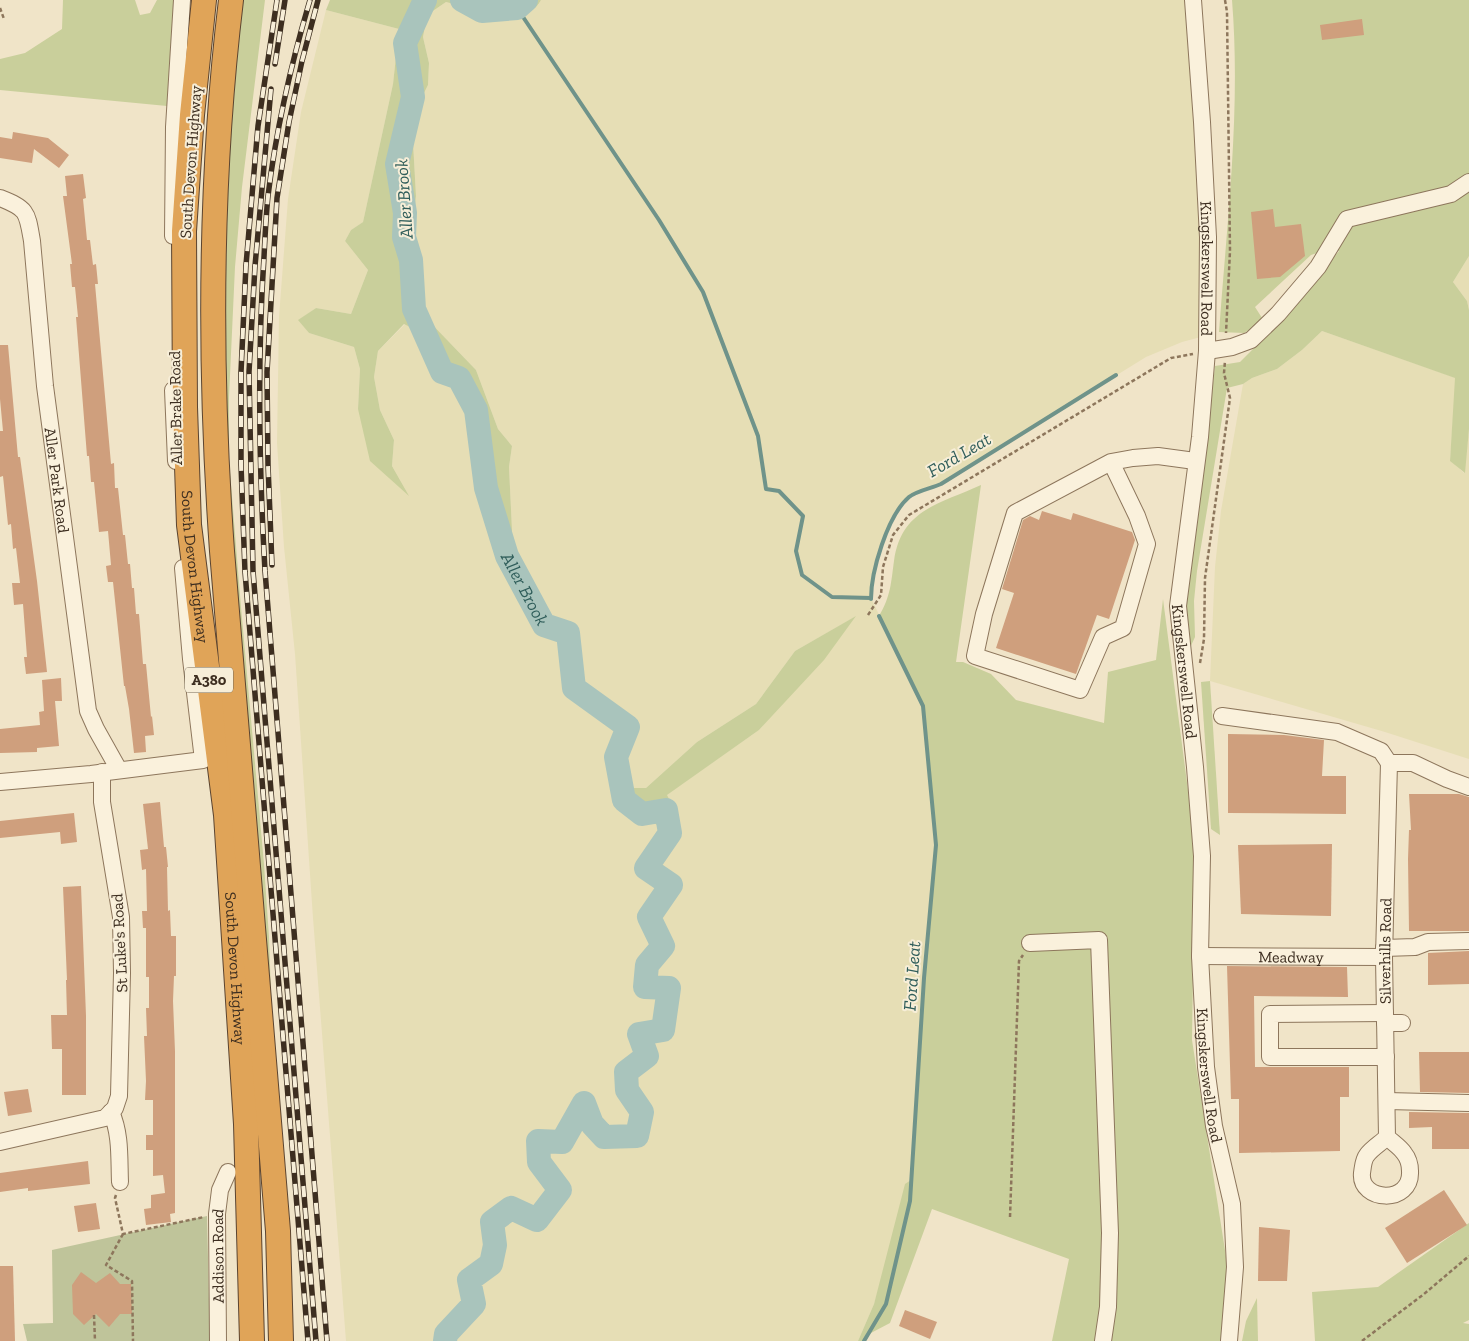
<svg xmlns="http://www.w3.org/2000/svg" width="1469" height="1341" font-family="'Zilla Slab',serif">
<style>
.farmland{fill:#e6deb5;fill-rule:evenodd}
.green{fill:#c9cf9b}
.cemetery{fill:#bfc49a}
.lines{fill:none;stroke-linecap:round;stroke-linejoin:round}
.stream{stroke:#6f938a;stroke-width:4}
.river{stroke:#a9c4bc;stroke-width:24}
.building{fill:#cf9f7d}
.minor-casing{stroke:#8d765c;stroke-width:18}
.highway-casing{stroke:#5b4430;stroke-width:26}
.path{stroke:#8d765c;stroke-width:2.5;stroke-dasharray:4 2.5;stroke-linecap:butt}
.minor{stroke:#faf1dc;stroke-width:16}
.highway{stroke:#e0a458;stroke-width:24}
.rail-casing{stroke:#3d2e20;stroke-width:5.5}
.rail{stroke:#f7eed8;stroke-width:4;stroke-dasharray:11;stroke-linecap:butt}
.labels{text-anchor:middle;stroke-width:4;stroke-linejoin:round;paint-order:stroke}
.shield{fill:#f7eed8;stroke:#756857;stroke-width:1}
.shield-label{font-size:15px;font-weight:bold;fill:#3d2e20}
.street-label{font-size:16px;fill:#3d2e20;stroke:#f7eed8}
.water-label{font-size:18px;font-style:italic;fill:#2f5d5a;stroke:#f7eed8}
</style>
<rect width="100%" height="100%" fill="#f0e4c8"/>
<!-- farmland -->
<g class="farmland">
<path d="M 541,0 L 1193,0 L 1202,122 L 1201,337 L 1182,342 L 1146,357 L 941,484 L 909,497 L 897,512 L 884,540 L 874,569 L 871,598 L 923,706 L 936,845 L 924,978 L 911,1180 L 874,1304 L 858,1341 L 346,1341 L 313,918 L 295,654 L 284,547 L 277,443 L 279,317 L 288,199 L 301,112 L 326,10 L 399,29 L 393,84 L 363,222 L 351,230 L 345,241 L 368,270 L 351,314 L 316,308 L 299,320 L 309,333 L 354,347 L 360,369 L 358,409 L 408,494 L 392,466 L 394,440 L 380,410 L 374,377 L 378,351 L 405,324 L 422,333 L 444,368 L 459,378 L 476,410 L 486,488 L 507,555 L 512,530 L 509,467 L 512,446 L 498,429 L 476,370 L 425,317 L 411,245 L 416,196 L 413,142 L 419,103 L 428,85 L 429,63 L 423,37 L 427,15 L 446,2 L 497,14 L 538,5 ZM 855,617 L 759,730 L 666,795 L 677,815 L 654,822 L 633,819 L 646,788 L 697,742 L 756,704 L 795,651 Z"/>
<path d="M 1469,256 L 1469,310 L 1467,301 L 1453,282 Z"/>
<path d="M 1322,331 L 1456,378 L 1450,460 L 1464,473 L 1469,429 L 1469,759 L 1385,732 L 1210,681 L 1215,567 L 1221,511 L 1243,384 L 1252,378 L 1277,369 L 1302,350 Z"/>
</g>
<!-- green -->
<g class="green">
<path d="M 63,0 L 135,0 L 140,15 L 150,13 L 157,0 L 177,0 L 167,106 L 0,90 L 0,59 L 25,53 L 62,29 Z"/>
<path d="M 241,0 L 265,0 L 242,187 L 235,267 L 229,397 L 229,460 L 241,607 L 264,864 L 269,937 L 273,1051 L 287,1247 L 212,270 Z"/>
<path d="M 330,0 L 541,0 C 527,29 470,7 446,2 L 427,15 L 423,37 L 429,63 L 428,85 L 419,103 L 413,142 L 416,196 L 411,245 L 425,317 L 476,370 L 498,429 L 512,446 L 509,467 L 512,530 L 507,556 L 486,488 L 476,410 L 459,378 L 444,368 L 422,333 L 404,324 L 378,351 L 374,377 L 380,410 L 394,440 L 392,466 L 409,496 L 370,461 L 358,409 L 360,369 L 354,347 L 309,333 L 298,320 L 316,308 L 351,314 L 368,270 L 345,241 L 351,230 L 363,222 L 393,84 L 399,29 L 326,10 Z"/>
<path d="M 1232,0 L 1469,0 L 1469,256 L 1453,282 L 1467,301 L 1469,310 L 1469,429 L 1465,473 L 1450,461 L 1455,378 L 1322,331 L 1302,350 L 1277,369 L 1252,378 L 1243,384 L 1227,388 L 1197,571 L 1194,601 L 1195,637 L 1190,648 L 1186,613 L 1188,572 L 1208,427 L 1215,366 L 1240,362 L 1264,338 L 1339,251 L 1323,251 L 1311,255 L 1255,307 L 1264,321 L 1244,333 L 1219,332 C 1227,221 1241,111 1232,0 Z"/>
<path d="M 981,485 L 956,662 L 963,662 L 991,674 L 1016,700 L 1104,723 L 1108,672 L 1156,660 L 1163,599 L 1195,844 L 1192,1040 L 1227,1263 L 1224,1325 L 1221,1341 L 1052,1341 L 1069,1259 L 932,1209 L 890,1323 L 869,1334 L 864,1341 L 858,1341 L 874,1304 L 905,1184 L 911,1180 L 924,978 L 936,845 L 923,706 L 879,616 C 891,596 891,582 894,561 C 901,509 940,504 981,485 Z"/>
<path d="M 856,616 L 824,660 L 759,730 L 667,795 L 677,815 L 670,833 L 654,823 L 633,819 L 619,804 L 622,788 L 646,788 L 697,742 L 756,704 L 795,651 Z"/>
<path d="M 1210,681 L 1220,835 L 1211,829 L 1201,682 Z"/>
<path d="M 1469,1223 L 1469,1320 L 1463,1323 L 1469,1324 L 1469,1341 L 1315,1341 L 1312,1292 L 1378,1287 Z"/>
<path d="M 1257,1298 L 1258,1341 L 1242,1341 L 1246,1321 Z"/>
</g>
<!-- cemetery -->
<path class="cemetery" d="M 207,1216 L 210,1341 L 27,1341 L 23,1324 L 53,1323 L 52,1250 Z"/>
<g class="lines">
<!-- stream -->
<g class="stream">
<path d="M 517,8 L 659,220 L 703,292 L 758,436 L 766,489 L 779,491 L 803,516 L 796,551 L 802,575 L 832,597 L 871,598"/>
<path d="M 871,599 C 871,572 887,516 909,497 C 916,491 932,488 941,484 L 1116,375"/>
<path d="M 864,1341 L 886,1304 L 910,1201 L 924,978 L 936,845 L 923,706 L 879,616"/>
</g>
<!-- river -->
<g class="river">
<path id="s1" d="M 425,0 L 405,43 L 413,97 L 397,164 L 405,213 L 404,237 L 411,260 L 414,309 L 442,372 L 459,378 L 476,410 L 486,488 L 507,556 L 544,625 L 568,633 L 574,688 L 628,727 L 616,757 L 624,800 L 642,814 L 666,810 L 670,833 L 646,868 L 671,885 L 649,917 L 663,946 L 647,965 L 645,987 L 669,988 L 663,1030 L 639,1034 L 647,1056 L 626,1072 L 627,1090 L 642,1112 L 637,1136 L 604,1137 L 592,1124 L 584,1103 L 562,1142 L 538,1141 L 539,1162 L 560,1190 L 537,1220 L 511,1208 L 492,1222 L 495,1245 L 491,1264 L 469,1280 L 474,1304 L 446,1334 L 445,1341"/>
<path d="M 462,0 L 482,11 L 517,8 L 526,0"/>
</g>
</g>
<!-- building -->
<g class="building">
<path d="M 1362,19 L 1364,35 L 1322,40 L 1320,25 Z"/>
<path d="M 13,132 L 48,138 L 69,155 L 59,168 L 34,149 L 32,163 L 0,158 L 0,137 L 12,139 Z"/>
<path d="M 83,174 L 86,198 L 83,199 L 87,240 L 90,240 L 93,265 L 96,264 L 98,284 L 95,284 L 111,464 L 114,463 L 115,488 L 118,488 L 123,535 L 125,535 L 128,564 L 130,564 L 132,588 L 134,588 L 136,614 L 139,614 L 143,664 L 146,664 L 151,717 L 152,716 L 154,735 L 145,736 L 146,752 L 134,753 L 129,709 L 125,686 L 124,686 L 113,582 L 108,582 L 106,566 L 111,565 L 108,531 L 99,532 L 94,482 L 91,482 L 89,456 L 87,456 L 76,317 L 78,317 L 75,287 L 72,287 L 70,264 L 72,264 L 63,196 L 67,196 L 65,176 Z"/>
<path d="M 1273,209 L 1275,227 L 1301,224 L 1305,256 L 1280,277 L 1257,279 L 1251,212 Z"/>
<path d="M 0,345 L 8,345 L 18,457 L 20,457 L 37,581 L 47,672 L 26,674 L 24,657 L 27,657 L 23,604 L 14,605 L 12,583 L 20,583 L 16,548 L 13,549 L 11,524 L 8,525 L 3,476 L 0,477 L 0,431 L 3,431 L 0,399 Z"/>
<path d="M 1042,511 L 1071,520 L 1073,513 L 1132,532 L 1135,540 L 1109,619 L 1097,615 L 1076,674 L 996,648 L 1014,593 L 1002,589 L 1023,520 L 1030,516 L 1039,520 Z"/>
<path d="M 61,678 L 62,701 L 55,701 L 59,746 L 37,748 L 37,752 L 0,753 L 0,729 L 40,725 L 39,712 L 44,711 L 42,680 Z"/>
<path d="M 1228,734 L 1284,735 L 1324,740 L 1322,776 L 1346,776 L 1346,814 L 1228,813 Z"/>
<path d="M 1409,794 L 1459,794 L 1469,797 L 1469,931 L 1409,931 L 1408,859 L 1409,830 L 1411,830 Z"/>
<path d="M 160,802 L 164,847 L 166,847 L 168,867 L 167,867 L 168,911 L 170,910 L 171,936 L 176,936 L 176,976 L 174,976 L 173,1001 L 175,1051 L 175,1213 L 170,1214 L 171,1222 L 146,1225 L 144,1209 L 151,1208 L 151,1195 L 165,1193 L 163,1175 L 153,1176 L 153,1150 L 146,1150 L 146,1135 L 153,1135 L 153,1100 L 145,1100 L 146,1081 L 144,1036 L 147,1036 L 146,1008 L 149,1008 L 149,977 L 146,977 L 146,928 L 143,928 L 142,911 L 147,911 L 146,869 L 142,870 L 140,850 L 148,849 L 143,804 Z"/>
<path d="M 74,813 L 77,842 L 61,844 L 60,832 L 0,838 L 0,821 Z"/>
<path d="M 1332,844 L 1331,916 L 1241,914 L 1238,845 Z"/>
<path d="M 81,886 L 86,1016 L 86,1095 L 62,1095 L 62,1049 L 52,1049 L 51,1015 L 67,1015 L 66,980 L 67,980 L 63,887 Z"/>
<path d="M 1469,951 L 1469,984 L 1428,985 L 1428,953 Z"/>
<path d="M 1227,966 L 1347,967 L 1348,997 L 1254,996 L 1255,1067 L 1349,1067 L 1349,1097 L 1340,1097 L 1340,1151 L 1239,1153 L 1239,1099 L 1231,1099 Z"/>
<path d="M 1419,1052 L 1469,1052 L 1469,1093 L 1420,1092 Z"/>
<path d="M 28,1089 L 32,1112 L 8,1116 L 4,1092 Z"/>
<path d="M 1409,1112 L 1469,1113 L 1469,1149 L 1432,1149 L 1432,1127 L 1409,1128 Z"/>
<path d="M 88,1161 L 90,1184 L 28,1191 L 28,1188 L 0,1192 L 0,1173 Z"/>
<path d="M 1444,1190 L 1467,1225 L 1407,1263 L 1385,1228 Z"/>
<path d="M 96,1203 L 100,1229 L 78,1232 L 74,1206 Z"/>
<path d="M 1259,1227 L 1290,1230 L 1287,1281 L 1258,1281 Z"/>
<path d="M 0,1266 L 13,1266 L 15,1341 L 0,1341 Z"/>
<path d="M 81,1272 L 96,1283 L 110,1273 L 120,1284 L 131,1284 L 132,1314 L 120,1314 L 109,1327 L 96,1314 L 84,1325 L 73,1314 L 72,1285 Z"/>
<path d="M 905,1310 L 937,1322 L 930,1339 L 899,1326 Z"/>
</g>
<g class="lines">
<defs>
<g id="minor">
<path id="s2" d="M 1193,0 L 1202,122 L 1208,237 L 1207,351 L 1200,437 L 1178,606 L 1195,767 L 1202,856 L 1200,956 L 1206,1067 L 1214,1126 L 1232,1204 L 1235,1267 L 1229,1341"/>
<path id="s3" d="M 0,198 C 28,209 27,212 32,241 L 45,386 L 88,711 L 96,729 L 119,770"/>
<path d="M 173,236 L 174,127 L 182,0"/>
<path d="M 1207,351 L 1232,347 L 1251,340 L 1278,314 L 1318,267 L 1347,219 L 1451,194 L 1469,182"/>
<path d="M 173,390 L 176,461"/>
<path d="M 1111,462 L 1137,516 L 1147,544 L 1123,628 L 1103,637 L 1080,690 L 975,656 L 984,614 L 1015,513 L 1111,462 L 1133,458 L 1158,456 L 1195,461"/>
<path d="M 1222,716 L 1337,732 L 1381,751 L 1389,763"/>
<path d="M 0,782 L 91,774 L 203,760 L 191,659 L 183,568"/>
<path d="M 1030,943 L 1099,940 L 1110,1233 L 1108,1307 L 1103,1341"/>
<path d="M 1384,948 L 1415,947 L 1428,942 L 1469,941"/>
<path id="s4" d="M 1200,956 L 1384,957"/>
<path d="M 1385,1013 L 1270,1014 L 1270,1057 L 1386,1057"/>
<path d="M 1385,1023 L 1402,1023"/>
<path d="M 1387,1101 L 1469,1103"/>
<path d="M 111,1112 C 121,1134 119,1159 120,1182"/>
<path id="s5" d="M 1387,1137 C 1381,1143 1372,1148 1367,1155 C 1363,1160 1363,1167 1362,1173 C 1359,1202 1412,1205 1410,1171 C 1410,1165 1408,1158 1404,1153 C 1400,1147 1392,1142 1387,1137 L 1384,957 L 1389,763 L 1413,763 L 1447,779 L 1469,787"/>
<path d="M 0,1142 L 105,1118 L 115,1108 L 119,1096 L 122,973 L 121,917 L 102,802 L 102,772"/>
<path id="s6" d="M 218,1341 L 217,1214 L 220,1190 L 228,1172"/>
</g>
<g id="highway">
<path id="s7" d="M 204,0 L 192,115 L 184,231 L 185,407 L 189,525 L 226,815 L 246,1124 L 252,1341"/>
<path d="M 231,0 C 209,182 209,368 222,551 L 278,1231 L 281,1341"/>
</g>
</defs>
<!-- minor casing -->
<use href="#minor" class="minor-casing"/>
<!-- highway casing -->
<use href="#highway" class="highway-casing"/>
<!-- path -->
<g class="path">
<path d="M 1225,0 L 1227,12 L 1230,251 L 1226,333"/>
<path d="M 0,8 L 4,19"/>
<path d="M 868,615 L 881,595 L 883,567 L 893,535 L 909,515 L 1171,358 L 1193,354"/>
<path d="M 1200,663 L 1204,639 L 1205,578 L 1230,398 L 1224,373 L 1225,361"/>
<path d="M 116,1195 L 115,1198 L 123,1234 L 204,1217"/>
<path d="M 1010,1217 L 1019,961 L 1023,955"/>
<path d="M 123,1234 L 106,1265 L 132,1281 L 133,1341"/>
<path d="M 94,1315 L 95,1341"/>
<path d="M 1362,1341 L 1424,1294 L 1469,1256"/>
</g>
<!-- minor -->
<use href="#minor" class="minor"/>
<!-- highway -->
<use href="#highway" class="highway"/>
<defs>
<g id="rail">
<path d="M 277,0 L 258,126 L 246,265 L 241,372 L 241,465 L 245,572 L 308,1341"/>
<path d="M 310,0 C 291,64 276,130 268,196 C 266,216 265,237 264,257 C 257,362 259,466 265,571 L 327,1341"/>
<path d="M 275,64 L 285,0"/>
<path d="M 271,89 L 255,266 L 249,372 L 253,571 L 316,1341"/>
<path d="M 272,565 L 268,465 L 267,372 L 277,198 L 289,122 L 302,61 L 318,0"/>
</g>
</defs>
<!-- rail casing -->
<use href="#rail" class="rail-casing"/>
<!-- rail -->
<use href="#rail" class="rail"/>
</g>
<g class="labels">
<!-- shield labels -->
<rect class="shield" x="185" y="667.5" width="48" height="25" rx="4"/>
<g class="shield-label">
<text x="209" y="685">A380</text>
</g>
<!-- street labels -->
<g class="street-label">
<text transform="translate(190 162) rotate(-86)" y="6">South Devon Highway</text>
<text dy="6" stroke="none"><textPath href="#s2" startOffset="269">Kingskerswell Road</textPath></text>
<text transform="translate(175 408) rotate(-91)" y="6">Aller Brake Road</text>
<text dy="6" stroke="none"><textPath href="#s3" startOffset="299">Aller Park Road</textPath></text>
<text dy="6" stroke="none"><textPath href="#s7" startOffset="568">South Devon Highway</textPath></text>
<text dy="6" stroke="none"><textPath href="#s2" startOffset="674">Kingskerswell Road</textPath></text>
<text transform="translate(119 943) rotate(-93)" y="6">St Luke's Road</text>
<text dy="6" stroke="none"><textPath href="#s5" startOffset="351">Silverhills Road</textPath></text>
<text dy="6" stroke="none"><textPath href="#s4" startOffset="91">Meadway</textPath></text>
<text dy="6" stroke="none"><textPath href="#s7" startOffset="972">South Devon Highway</textPath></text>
<text dy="6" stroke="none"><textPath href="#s2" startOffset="1079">Kingskerswell Road</textPath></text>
<text dy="6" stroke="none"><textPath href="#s6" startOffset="85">Addison Road</textPath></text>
</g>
<!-- water labels -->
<g class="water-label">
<text transform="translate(404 199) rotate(-94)" y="6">Aller Brook</text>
<text transform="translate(959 455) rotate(-30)" y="6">Ford Leat</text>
<text dy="6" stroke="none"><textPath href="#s1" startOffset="628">Aller Brook</textPath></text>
<text transform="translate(912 976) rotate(-86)" y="6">Ford Leat</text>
</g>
</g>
</svg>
